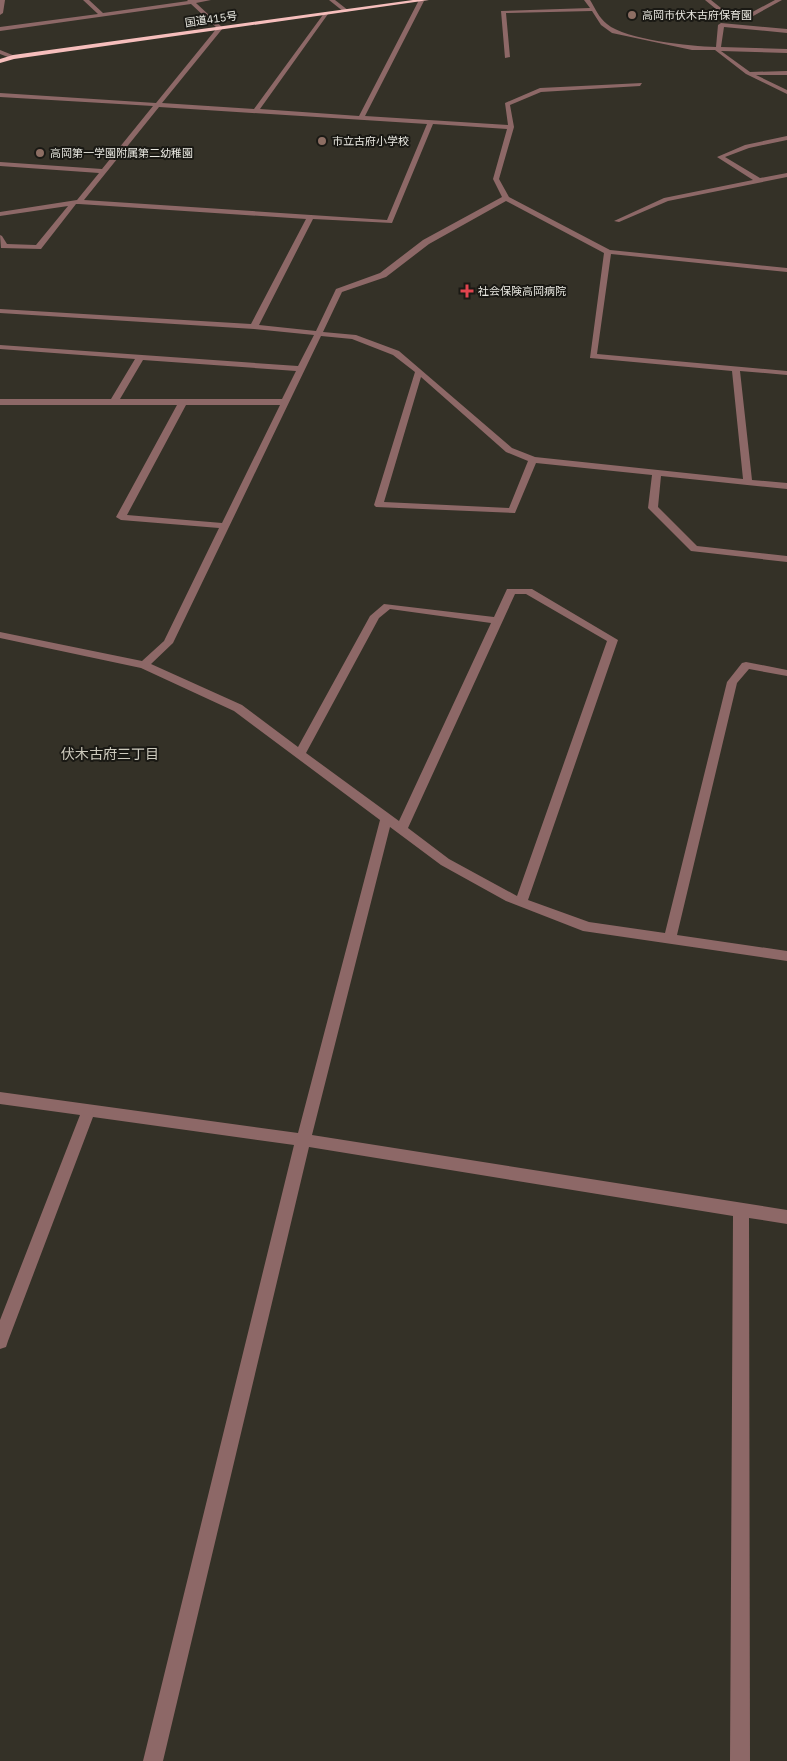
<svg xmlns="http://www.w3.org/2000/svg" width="787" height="1761" font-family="'IBM Plex Sans','Noto Sans JP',sans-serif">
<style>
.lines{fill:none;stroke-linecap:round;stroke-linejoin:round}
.minor{fill:#8d6867;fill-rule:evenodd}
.highway{fill:#f6bebc;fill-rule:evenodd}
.education-dot{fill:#8d6e63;stroke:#1a1914;stroke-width:2}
.health-dot{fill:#e0444e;stroke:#1a1914;stroke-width:2}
.labels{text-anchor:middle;stroke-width:4;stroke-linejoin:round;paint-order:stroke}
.far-poi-label{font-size:11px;fill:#eae9e2;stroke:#1a1914;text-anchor:start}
.far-street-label{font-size:11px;fill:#eae9e2;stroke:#1a1914}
.neighbourhood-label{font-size:14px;fill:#cdcabd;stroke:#1a1914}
</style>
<rect width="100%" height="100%" fill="#343127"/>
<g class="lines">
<!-- minor -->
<g class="minor">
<path d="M 0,0 L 5,0 L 3,13 L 0,15 Z"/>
<path d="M 83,0 L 89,0 L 103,13 L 188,1 L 187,0 L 211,0 L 196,3 L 223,28 L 162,103 L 254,109 L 325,12 L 328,14 L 260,109 L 359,116 L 419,0 L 424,1 L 365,116 L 508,125 L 505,103 L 540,88 L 642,83 L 640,86 L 541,92 L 510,105 L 514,127 L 499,179 L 509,197 L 610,250 L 787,268 L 787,272 L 611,254 L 597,354 L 787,371 L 787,375 L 740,371 L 752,480 L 787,483 L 787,489 L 661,476 L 658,507 L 697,546 L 787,556 L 787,562 L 691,551 L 648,508 L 652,475 L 536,463 L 515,513 L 376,507 L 374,505 L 415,372 L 393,355 L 352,339 L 321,336 L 173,643 L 151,664 L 242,705 L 298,747 L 370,616 L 384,604 L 494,617 L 507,589 L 532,589 L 618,640 L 528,900 L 589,922 L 665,933 L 727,682 L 742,663 L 746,662 L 787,670 L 787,676 L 749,669 L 737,683 L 677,935 L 787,951 L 787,961 L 583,931 L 506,901 L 441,865 L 390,827 L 312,1135 L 787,1210 L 787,1224 L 749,1218 L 750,1761 L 730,1761 L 733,1216 L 309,1147 L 163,1761 L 143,1761 L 294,1145 L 93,1117 L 8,1341 L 6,1347 L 0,1349 L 0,1320 L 80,1115 L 0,1104 L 0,1092 L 298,1133 L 380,820 L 234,711 L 141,668 L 0,638 L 0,632 L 142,661 L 164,641 L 219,528 L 121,520 L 116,517 L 177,405 L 0,405 L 0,399 L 111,399 L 135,359 L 0,349 L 0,345 L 298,366 L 314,335 L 254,329 L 0,313 L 0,309 L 251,324 L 306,219 L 79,204 L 76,204 L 41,249 L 1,248 L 0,235 L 2,236 L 7,244 L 36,245 L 68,206 L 0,216 L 0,212 L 77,200 L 99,173 L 0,166 L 0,162 L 102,169 L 153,106 L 0,97 L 0,93 L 156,103 L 217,28 L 191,4 L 0,31 L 0,27 L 98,14 ZM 159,107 L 427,124 L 387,220 L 84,200 ZM 433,124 L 507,129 L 493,179 L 502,197 L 423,240 L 380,273 L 336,289 L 316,331 L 259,325 L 313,219 L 392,223 ZM 506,201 L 604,253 L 590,358 L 732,371 L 743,479 L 535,457 L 512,448 L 399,351 L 356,335 L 323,332 L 342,292 L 386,277 L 429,244 ZM 143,360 L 296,371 L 282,399 L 120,399 ZM 421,377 L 506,452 L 528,461 L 509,508 L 384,502 ZM 186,405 L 280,405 L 222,523 L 127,515 ZM 515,594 L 526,594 L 607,641 L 517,896 L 449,859 L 408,828 ZM 390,609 L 491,623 L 399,821 L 306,753 L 379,618 Z"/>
<path d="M 329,0 L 335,0 L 349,11 L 344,12 Z"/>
<path d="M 584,0 L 590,0 C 595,8 599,18 607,24 C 626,40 690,46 716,47 L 718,25 L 721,23 L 787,29 L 787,33 L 724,27 L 721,47 L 787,49 L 787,53 L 721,51 L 750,72 L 787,71 L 787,75 L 756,75 L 787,90 L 787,94 L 746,74 L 715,50 L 692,50 L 612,33 L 601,25 L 592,11 L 506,13 L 510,57 L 505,58 L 501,11 L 590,8 Z"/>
<path d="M 705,0 L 711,0 L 726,12 L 745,16 L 775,0 L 782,0 L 746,20 L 722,14 Z"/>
<path d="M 0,50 L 15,56 L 16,57 L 13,59 L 0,54 Z"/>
<path d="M 787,136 L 787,140 L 749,148 L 725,157 L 760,178 L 787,173 L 787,177 L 668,201 L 619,222 L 614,221 L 664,198 L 753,180 L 717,157 L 745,145 Z"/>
</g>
<!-- highway -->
<path class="highway" d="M 413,0 L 429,0 L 14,59 L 0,63 L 0,59 L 13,55 Z"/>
</g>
<!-- markers -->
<g class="education-dot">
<circle cx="632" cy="15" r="5"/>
<circle cx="322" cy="141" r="5"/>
<circle cx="40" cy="153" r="5"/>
</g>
<path class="health-dot" d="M464.5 283.5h5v5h5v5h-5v5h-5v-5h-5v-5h5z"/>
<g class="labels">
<!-- far-poi labels -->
<g class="far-poi-label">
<text x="642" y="19">高岡市伏木古府保育園</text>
<text x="332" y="145">市立古府小学校</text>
<text x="50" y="157">高岡第一学園附属第二幼稚園</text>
<text x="478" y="295">社会保険高岡病院</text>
</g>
<!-- far-street labels -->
<g class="far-street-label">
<text transform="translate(211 19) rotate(-8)" y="4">国道415号</text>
</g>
<!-- neighbourhood labels -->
<g class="neighbourhood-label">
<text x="110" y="759">伏木古府三丁目</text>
</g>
</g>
</svg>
